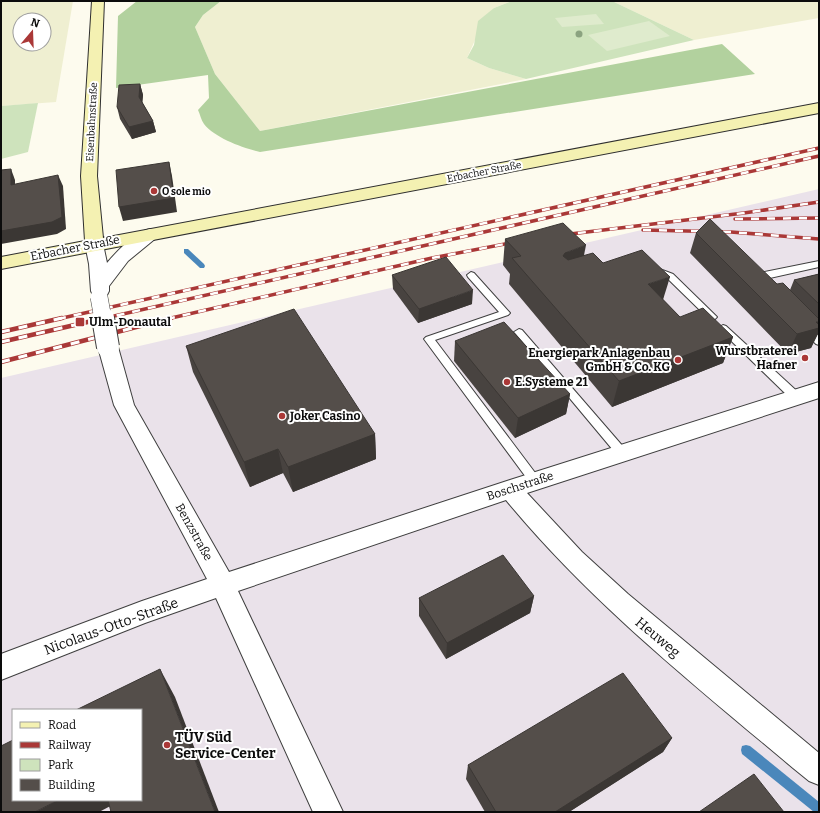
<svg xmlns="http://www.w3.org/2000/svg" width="820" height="813" font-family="Bitter,serif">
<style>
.industrial{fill:#eae2ea;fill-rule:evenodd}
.farmland{fill:#efefd1;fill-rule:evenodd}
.green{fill:#cee3bc}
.forest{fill:#b2d19e}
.pitch{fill:#dfebcd}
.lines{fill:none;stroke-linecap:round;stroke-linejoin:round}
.stream{fill:#4a87bb;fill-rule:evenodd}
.lane-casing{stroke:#3f3f3f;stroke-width:2}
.street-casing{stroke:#3f3f3f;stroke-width:2}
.secondary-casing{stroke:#2e2e2e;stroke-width:2}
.lane{fill:#fff;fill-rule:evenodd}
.street{fill:#fff;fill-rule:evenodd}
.secondary{fill:#f4f1b2;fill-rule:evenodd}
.rail-far1-casing{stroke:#aa3837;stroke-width:3.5}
.rail-casing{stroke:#aa3837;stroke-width:4.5}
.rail-far1{stroke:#fff;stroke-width:2.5;stroke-dasharray:8;stroke-linecap:butt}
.rail{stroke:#fff;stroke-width:3;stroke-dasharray:9;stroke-linecap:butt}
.street-bridge-far1-casing{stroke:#3f3f3f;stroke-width:18;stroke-linecap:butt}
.street-bridge-casing{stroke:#3f3f3f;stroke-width:24;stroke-linecap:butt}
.street-bridge-far1{stroke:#fff;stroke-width:17}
.street-bridge{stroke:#fff;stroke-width:22}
.tree{fill:#8ba380}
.wall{fill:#484340}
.shaded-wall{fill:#3b3734}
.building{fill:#544e4a;stroke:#3b3734}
.poi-dot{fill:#aa3837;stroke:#fff;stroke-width:1.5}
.labels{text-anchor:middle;stroke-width:4;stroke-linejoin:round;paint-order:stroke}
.far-street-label{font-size:10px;fill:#0c0c0c;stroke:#fff}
.far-poi-label{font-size:10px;font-weight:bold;fill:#0c0c0c;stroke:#fff;text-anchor:start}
.street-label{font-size:12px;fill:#0c0c0c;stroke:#fff}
.poi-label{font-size:12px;font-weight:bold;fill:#0c0c0c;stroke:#fff;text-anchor:start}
.near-street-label{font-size:14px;fill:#0c0c0c;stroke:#fff}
.near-poi-label{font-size:14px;font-weight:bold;fill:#0c0c0c;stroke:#fff;text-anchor:start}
</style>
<rect width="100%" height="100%" fill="#fdfbee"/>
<!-- industrial -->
<path class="industrial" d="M 819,189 L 819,812 L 1,812 L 1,378 ZM 13,710 L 141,710 L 141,800 L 13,800 Z"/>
<!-- farmland -->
<g class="farmland">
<path d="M 1,1 L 73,1 L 56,102 L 1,106 ZM 20,20 L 44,20 L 44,44 L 20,44 Z"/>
<path d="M 221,1 L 512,1 L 494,8 L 475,40 L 467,58 L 489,68 L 526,79 L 260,131 L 215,74 L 195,27 L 203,15 Z"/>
<path d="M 612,1 L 819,1 L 819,18 L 694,40 Z"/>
</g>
<!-- green -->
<g class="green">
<path d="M 512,1 L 612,1 L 694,40 L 526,79 L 489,68 L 467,58 L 474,45 L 478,21 L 494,8 Z"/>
<path d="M 38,103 L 28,152 L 1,159 L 1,106 Z"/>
</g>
<!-- forest -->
<path class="forest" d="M 137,1 L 221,1 L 203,15 L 195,27 L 215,74 L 260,131 L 722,44 L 755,74 L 260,152 C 243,148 215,138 204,124 C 201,120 200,114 198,110 L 209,98 L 208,75 L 116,88 L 118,16 Z"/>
<!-- pitch -->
<g class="pitch">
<path d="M 596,14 L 604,24 L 562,27 L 555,18 Z"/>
<path d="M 649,21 L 670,36 L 607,51 L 588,35 Z"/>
</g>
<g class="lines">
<!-- stream -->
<g class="stream">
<path d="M 184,249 L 188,249 L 204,264 L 205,266 L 204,268 L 200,268 L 184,253 Z"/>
<path d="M 746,745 L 750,746 L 819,802 L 819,812 L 814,812 L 742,754 L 741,750 L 742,746 Z"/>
</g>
<defs>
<g id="lane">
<path d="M 819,261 L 819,267 L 756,281 L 751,277 L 755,274 Z"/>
<path d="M 657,268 L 673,274 L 715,315 L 717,317 L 715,319 L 709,319 L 667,278 L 654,273 L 653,271 Z"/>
<path d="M 471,272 L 474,273 L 510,313 L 508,315 L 435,340 L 539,478 L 540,481 L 539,484 L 535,485 L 531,484 L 424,339 L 426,337 L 499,312 L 468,277 L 467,275 Z"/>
<path d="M 723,325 L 726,326 L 800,394 L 801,397 L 800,400 L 792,400 L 720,330 L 718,328 Z"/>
<path d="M 806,326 L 809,327 L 819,336 L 819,345 L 816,344 L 801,329 Z"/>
<path d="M 519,329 L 522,330 L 626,450 L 627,453 L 626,456 L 622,457 L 618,456 L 516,334 L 514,332 Z"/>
</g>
<g id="street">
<path d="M 150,229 L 156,230 L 159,234 L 156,238 L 128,261 L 109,286 L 109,291 L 107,295 L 100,297 L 93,295 L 91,291 L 89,264 L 85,244 L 88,240 L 94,238 L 100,240 L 103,244 L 107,263 C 118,250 134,233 150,229 Z"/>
<path d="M 108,340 L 115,342 L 118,347 L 134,405 L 229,572 L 510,480 L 819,382 L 819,398 L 527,493 L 582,552 L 628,594 L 819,753 L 819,785 L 809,781 L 793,768 C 693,684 589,601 506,500 L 238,591 L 343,812 L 313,812 L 216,598 L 145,623 L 1,680 L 1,654 L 142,601 L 207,579 L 114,405 L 98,347 L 101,342 Z"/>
</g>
<path id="secondary" d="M 92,1 L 104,1 L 97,176 L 103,238 L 819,103 L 819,113 L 1,269 L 1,257 L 85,241 L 81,176 Z"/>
</defs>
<!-- lane casing -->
<use href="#lane" class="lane-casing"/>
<!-- street casing -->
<use href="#street" class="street-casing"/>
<!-- secondary casing -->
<use href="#secondary" class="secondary-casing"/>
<!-- lane -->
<use href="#lane" class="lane"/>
<!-- street -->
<use href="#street" class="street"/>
<!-- secondary -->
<use href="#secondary" class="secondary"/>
<defs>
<g id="rail-far1">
<path d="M 735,219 L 819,218"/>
<path d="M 643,230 L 731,232 L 819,239"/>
<path d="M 562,235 L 744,213 L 819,202"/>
<path d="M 58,319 L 819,148"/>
<path d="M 101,319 L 819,156"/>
<path d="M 167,319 L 432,258 L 515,242"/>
</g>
<g id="rail">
<path d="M 1,332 L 62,318"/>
<path d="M 1,342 L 105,318"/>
<path d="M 1,362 L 171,318"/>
</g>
</defs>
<!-- rail-far1 casing -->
<use href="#rail-far1" class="rail-far1-casing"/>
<!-- rail casing -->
<use href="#rail" class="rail-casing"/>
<!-- rail-far1 -->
<use href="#rail-far1" class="rail-far1"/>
<!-- rail -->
<use href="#rail" class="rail"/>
<defs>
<path id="street-bridge-far1" d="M 99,297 L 103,319"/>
<path id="street-bridge" d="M 103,318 L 108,347"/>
</defs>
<!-- street-bridge-far1 casing -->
<use href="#street-bridge-far1" class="street-bridge-far1-casing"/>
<!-- street-bridge casing -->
<use href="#street-bridge" class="street-bridge-casing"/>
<!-- street-bridge-far1 -->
<use href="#street-bridge-far1" class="street-bridge-far1"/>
<!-- street-bridge -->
<use href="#street-bridge" class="street-bridge"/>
</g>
<!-- trees -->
<circle class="tree" cx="579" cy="34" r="3.5"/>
<!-- wall -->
<g class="wall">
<path d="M 140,84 L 143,95 L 142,102 L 153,121 L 156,132 L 132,139 L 120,119 L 117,107 Z"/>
<path d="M 696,233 L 777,284 L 790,290 L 794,280 L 819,274 L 819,334 L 818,333 L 811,348 L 788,354 L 690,253 Z"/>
<path d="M 505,239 L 584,255 L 603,263 L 663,300 L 680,317 L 733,337 L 723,363 L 612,407 L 509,284 L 510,274 L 503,265 Z"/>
<path d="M 392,275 L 472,304 L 418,323 L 393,289 Z"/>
<path d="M 455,341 L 570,394 L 566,414 L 515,438 L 454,361 Z"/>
<path d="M 186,346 L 375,434 L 376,459 L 293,492 L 283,473 L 250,487 L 193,372 Z"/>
<path d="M 534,596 L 530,613 L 446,659 L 419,616 L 419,598 Z"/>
<path d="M 672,738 L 663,752 L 569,812 L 485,812 L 466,779 L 468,765 Z"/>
</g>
<!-- shaded-wall -->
<g class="shaded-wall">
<path d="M 140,84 L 143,95 L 142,108 L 139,97 Z"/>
<path d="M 153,121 L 156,132 L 132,139 L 129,127 Z"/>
<path d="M 169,162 L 172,176 L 177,212 L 123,221 L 119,207 Z"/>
<path d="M 11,169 L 15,180 L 15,197 L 11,185 Z"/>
<path d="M 58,175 L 63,186 L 66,229 L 57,234 L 1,244 L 1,231 Z"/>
<path d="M 586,245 L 581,271 L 563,256 L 565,253 Z"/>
<path d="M 670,277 L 662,303 L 648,284 Z"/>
<path d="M 473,290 L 472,304 L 418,323 L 419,309 Z"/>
<path d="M 816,322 L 819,322 L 819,332 L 811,348 L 788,354 L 797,334 Z"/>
<path d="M 733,337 L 723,363 L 612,407 L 619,381 Z"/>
<path d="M 570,394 L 566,414 L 515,438 L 518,418 Z"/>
<path d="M 375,434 L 376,459 L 293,492 L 288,467 Z"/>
<path d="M 278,449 L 283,473 L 250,487 L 244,462 Z"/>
<path d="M 534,596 L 530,613 L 446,659 L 447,643 Z"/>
<path d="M 160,669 L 175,697 L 219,812 L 215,812 Z"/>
<path d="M 672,738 L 663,752 L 569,812 L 555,812 Z"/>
<path d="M 58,800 L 119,800 L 120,801 L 99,812 L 35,812 Z"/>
</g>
<!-- building -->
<g class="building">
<path d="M 140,84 L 139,97 L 153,121 L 129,127 L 117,107 L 119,85 Z"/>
<path d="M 169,162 L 174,198 L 119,207 L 116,170 Z"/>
<path d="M 11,169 L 11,185 L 58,175 L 62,217 L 52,222 L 1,231 L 1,170 Z"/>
<path d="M 710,219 L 777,284 L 783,283 L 819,319 L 819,322 L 816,322 L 819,325 L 819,328 L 797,334 L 696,233 Z"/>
<path d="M 563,223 L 586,245 L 565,253 L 563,256 L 568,260 L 593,253 L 603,263 L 642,250 L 670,277 L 648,284 L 680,317 L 703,308 L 733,337 L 619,381 L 512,258 L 521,256 L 505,239 Z"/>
<path d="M 446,257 L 473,290 L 419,309 L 392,275 Z"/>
<path d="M 819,274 L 819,304 L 794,280 Z"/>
<path d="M 294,309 L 375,434 L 288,467 L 278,449 L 244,462 L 186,346 Z"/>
<path d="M 504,322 L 570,394 L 518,418 L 455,341 Z"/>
<path d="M 503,555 L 534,596 L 447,643 L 419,598 Z"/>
<path d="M 160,669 L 215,812 L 111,812 L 108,800 L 141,800 L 141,710 L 76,710 Z"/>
<path d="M 623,673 L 672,738 L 555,812 L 496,812 L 468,765 Z"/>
<path d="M 13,740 L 13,800 L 58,800 L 35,812 L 1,812 L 1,746 Z"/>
<path d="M 754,774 L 784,812 L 699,812 Z"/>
</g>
<!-- markers -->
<g class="poi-dot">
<circle cx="154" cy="191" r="4"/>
<rect x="75" y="317" width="10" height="10" rx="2"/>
<circle cx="805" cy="358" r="4"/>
<circle cx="678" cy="360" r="4"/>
<circle cx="507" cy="382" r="4"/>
<circle cx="282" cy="416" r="4"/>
<circle cx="167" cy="745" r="4"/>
</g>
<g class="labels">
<!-- far-street labels -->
<g class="far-street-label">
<text transform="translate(91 122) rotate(-87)" y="4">Eisenbahnstraße</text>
<text transform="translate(484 171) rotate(-11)" y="4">Erbacher Straße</text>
</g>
<!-- far-poi labels -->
<g class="far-poi-label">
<text x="162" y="195">O sole mio</text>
</g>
<!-- street labels -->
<g class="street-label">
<text transform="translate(75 248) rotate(-11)" y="4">Erbacher Straße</text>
<text transform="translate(520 486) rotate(-18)" y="4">Boschstraße</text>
<text transform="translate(194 532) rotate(61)" y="4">Benzstraße</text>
</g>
<!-- poi labels -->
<g class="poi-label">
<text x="89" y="326">Ulm-Donautal</text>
<text x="797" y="355" text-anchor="end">Wurstbraterei<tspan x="797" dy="14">Hafner</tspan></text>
<text x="670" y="357" text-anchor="end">Energiepark Anlagenbau<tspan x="670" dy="14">GmbH &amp; Co. KG</tspan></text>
<text x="515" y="386">E.Systeme 21</text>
<text x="290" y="420">Joker Casino</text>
</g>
<!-- near-street labels -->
<g class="near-street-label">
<text transform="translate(111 626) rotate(-20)" y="5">Nicolaus-Otto-Straße</text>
<text transform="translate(658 637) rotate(40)" y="5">Heuweg</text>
</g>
<!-- near-poi labels -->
<g class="near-poi-label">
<text x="175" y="742">TÜV Süd<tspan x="175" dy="16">Service-Center</tspan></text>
</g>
</g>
<!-- border -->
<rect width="820" height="813" fill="none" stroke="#0c0c0c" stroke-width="4"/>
<!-- legend -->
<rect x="12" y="709" width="130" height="92" fill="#ffffff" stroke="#9e9e9e"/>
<rect x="20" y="722" width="20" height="6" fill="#f4f1b2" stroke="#9e9e9e"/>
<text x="48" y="729" font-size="12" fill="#0c0c0c">Road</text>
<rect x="20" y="742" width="20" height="6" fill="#aa3837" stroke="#9e9e9e"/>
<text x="48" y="749" font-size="12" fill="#0c0c0c">Railway</text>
<rect x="20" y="759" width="20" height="12" fill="#cee3bc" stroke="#9e9e9e"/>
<text x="48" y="769" font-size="12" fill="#0c0c0c">Park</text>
<rect x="20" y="779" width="20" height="12" fill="#544e4a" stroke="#9e9e9e"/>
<text x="48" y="789" font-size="12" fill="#0c0c0c">Building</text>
<!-- north arrow -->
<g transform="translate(32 32) rotate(19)"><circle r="19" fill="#ffffff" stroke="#9e9e9e"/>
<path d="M0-3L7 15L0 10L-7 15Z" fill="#aa3837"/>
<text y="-6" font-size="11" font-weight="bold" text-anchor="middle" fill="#0c0c0c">N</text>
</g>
</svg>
